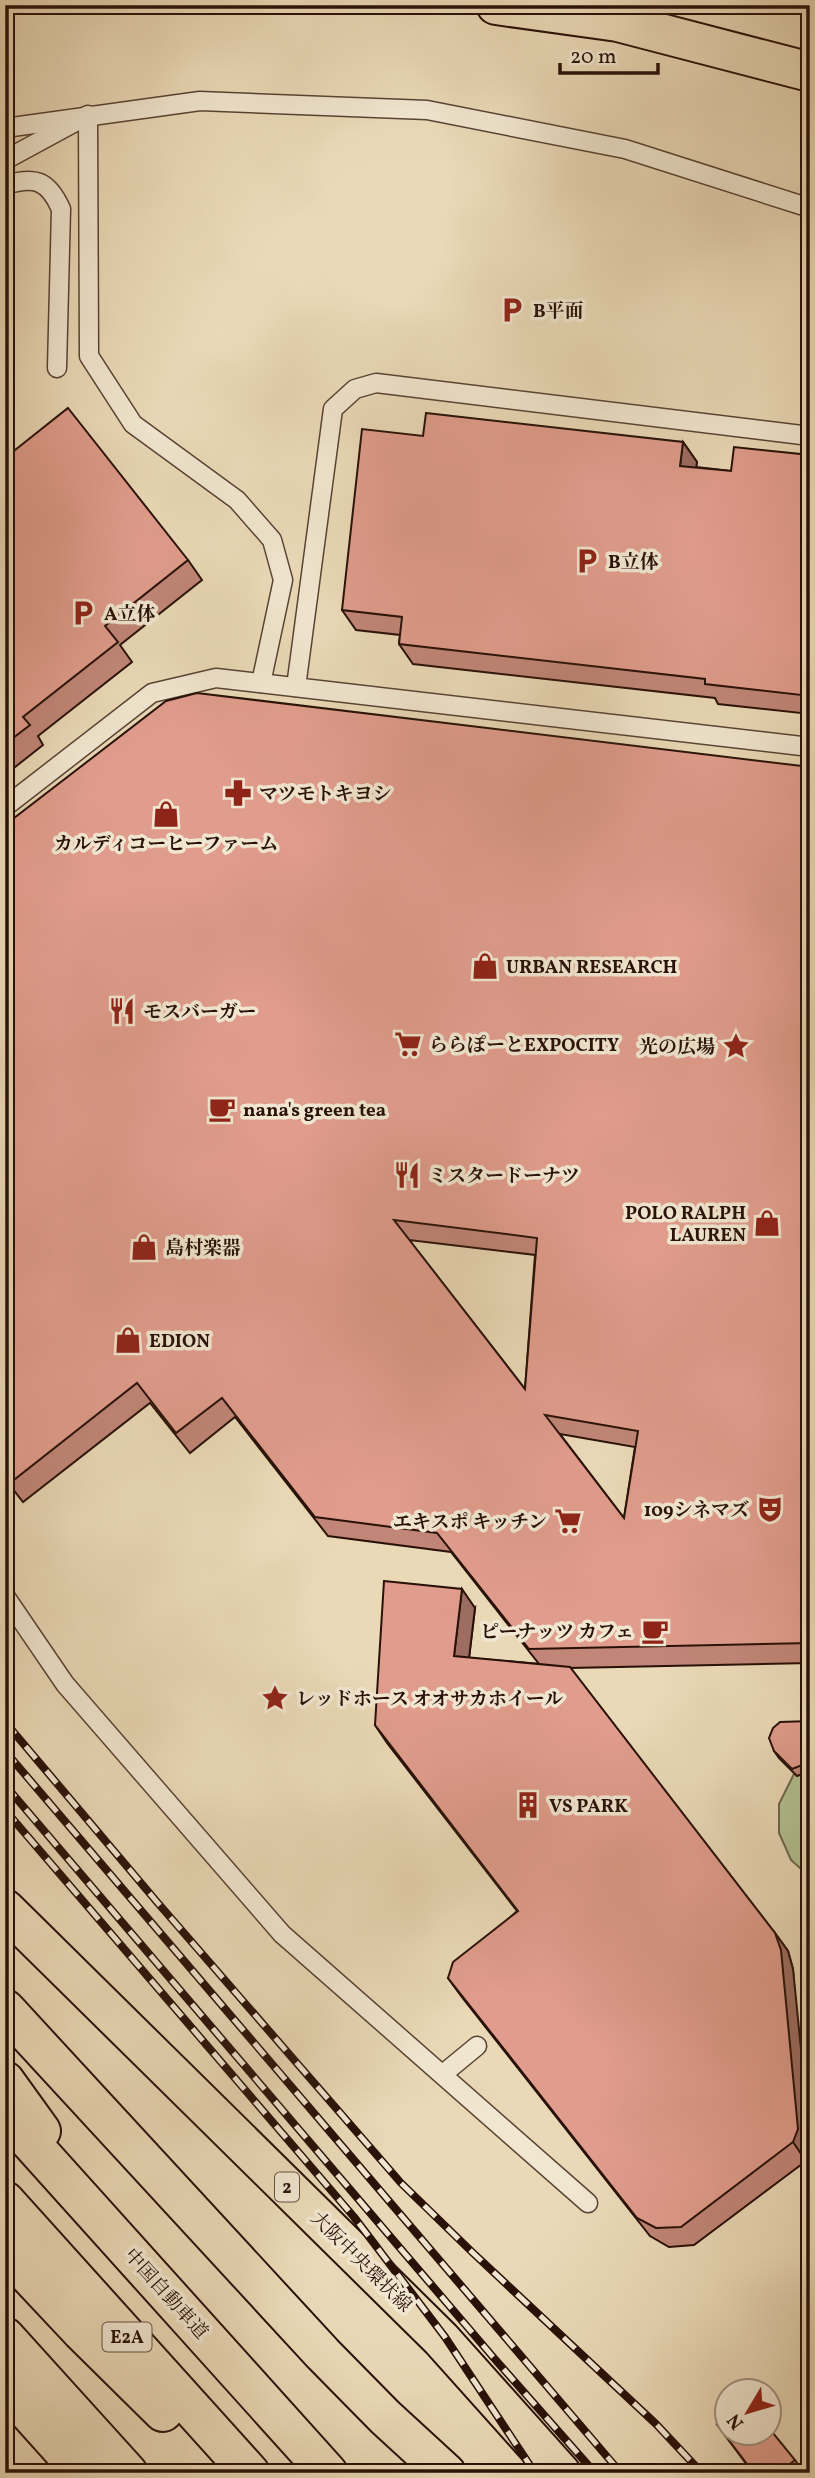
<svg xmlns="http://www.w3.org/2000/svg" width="815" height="2478" font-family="Vollkorn,'Noto Serif JP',serif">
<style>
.green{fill:#b3c091;stroke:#6e684c;stroke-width:2}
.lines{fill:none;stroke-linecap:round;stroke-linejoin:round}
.lane-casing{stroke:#594334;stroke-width:21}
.primary-casing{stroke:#291108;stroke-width:42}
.highway-casing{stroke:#291108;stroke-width:42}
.lane{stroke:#f1e6d0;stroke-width:18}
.primary{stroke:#ead9b7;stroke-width:38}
.highway{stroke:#ead9b7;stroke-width:38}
.rail-casing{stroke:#291108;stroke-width:8}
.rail{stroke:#f1e6d0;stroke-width:5;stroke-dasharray:16;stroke-linecap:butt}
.wall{fill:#c18678;stroke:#291108;stroke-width:2;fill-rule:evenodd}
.shaded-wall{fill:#9d6d62;stroke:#291108;stroke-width:2}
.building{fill:#e09c8c;stroke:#291108;stroke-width:2;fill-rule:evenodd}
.labels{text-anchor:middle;stroke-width:7;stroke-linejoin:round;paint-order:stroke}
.shield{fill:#f1e6d0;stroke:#655144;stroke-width:2}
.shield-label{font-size:18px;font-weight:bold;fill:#291108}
.poi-label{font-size:19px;font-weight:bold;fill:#291108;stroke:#f1e6d0;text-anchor:start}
.street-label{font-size:19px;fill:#291108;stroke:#f1e6d0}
</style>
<rect width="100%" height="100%" fill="#ead9b7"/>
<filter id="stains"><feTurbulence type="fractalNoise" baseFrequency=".00286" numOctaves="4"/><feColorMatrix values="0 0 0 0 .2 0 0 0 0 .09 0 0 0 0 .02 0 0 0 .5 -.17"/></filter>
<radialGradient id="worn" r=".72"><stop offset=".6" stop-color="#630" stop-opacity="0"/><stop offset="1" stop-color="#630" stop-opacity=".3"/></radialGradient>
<!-- green -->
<path class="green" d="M 810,1771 L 810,1877 L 791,1860 L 779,1833 L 779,1804 L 794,1774 Z"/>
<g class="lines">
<defs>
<g id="lane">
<path d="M 5,128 L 200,101 L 427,110 L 625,149 L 810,208"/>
<path d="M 5,160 L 88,115 L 89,356 L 133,424 L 237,500 L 272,540 L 283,580 L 261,683"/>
<path d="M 5,185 C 35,176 48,180 61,209 L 57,368"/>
<path d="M 296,687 L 333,409 L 355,389 L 376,383 L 810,436"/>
<path d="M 5,807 L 152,693 L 216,678 L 810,747"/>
<path d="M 5,1596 L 65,1684 L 282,1934 L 588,2203"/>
<path d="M 443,2074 L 477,2046"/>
</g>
<g id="primary">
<path d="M 496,5 L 618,22 L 810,72"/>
<path d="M 5,1909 L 441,2339 L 561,2473"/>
</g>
<g id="highway">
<path d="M 5,2009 L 323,2354 L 385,2417 L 446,2473"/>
<path d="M 5,2081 L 41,2131"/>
<path d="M 5,2114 L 328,2473"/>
<path d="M 5,2201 L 250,2473"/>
<path d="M 5,2250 L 81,2331 L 163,2412"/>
<path d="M 5,2337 L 128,2473"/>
<path d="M 5,2386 L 83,2473"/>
</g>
</defs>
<!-- lane casing -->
<use href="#lane" class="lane-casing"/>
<!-- primary casing -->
<use href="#primary" class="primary-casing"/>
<!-- highway casing -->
<use href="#highway" class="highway-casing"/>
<!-- lane -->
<use href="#lane" class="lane"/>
<!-- primary -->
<use href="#primary" class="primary"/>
<!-- highway -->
<use href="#highway" class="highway"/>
<defs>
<g id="rail">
<path d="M 5,1722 L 157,1902 L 401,2183 L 472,2252 L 656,2424 L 702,2473"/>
<path d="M 5,1751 L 621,2473"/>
<path d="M 5,1785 L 493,2357 L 595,2473"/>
<path d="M 5,1810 L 354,2217 L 445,2337 L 535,2473"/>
</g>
</defs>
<!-- rail casing -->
<use href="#rail" class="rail-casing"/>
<!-- rail -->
<use href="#rail" class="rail"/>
</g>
<!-- wall -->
<g class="wall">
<path d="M 423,436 L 683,442 L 697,462 L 696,467 L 731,471 L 810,455 L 810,714 L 718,704 L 715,698 L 413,664 L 399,644 L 400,635 L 356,630 L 342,610 Z"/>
<path d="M 5,458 L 188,560 L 202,580 L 120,645 L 132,662 L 38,736 L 43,745 L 5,775 Z"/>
<path d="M 810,767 L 810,1663 L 570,1668 L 775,1933 L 788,1951 L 793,1969 L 806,2161 L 694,2245 L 669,2247 L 650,2236 L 461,1996 L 448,1978 L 517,1911 L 387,1743 L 375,1725 L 475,1608 L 469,1658 L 539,1664 L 451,1552 L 328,1536 L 235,1417 L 190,1453 L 150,1403 L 23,1502 L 5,1479 L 5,825 ZM 409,1240 L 535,1255 L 525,1389 ZM 560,1434 L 635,1447 L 624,1518 Z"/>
<path d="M 810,1721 L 810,1771 L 797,1776 L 779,1758 L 774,1751 Z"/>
<path d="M 718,2426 L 795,2460 L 804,2473 L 753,2473 Z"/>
</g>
<!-- shaded-wall -->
<g class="shaded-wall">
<path d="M 683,442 L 697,462 L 694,485 L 680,466 Z"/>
<path d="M 462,1589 L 475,1608 L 467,1675 L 454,1656 Z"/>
<path d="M 775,1933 L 788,1951 L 793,1969 L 810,2139 L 810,2150 L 806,2161 L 793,2142 Z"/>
</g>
<!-- building -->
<g class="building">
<path d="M 68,408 L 188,560 L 105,626 L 118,642 L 23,717 L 30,725 L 5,744 L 5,458 Z"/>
<path d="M 426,413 L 683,442 L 680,466 L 731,471 L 734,447 L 810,455 L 810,696 L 705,684 L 705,679 L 399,644 L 402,617 L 342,610 L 362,429 L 423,436 Z"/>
<path d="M 197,693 L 810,767 L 810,1643 L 529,1649 L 437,1533 L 315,1517 L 222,1398 L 176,1433 L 137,1383 L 10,1483 L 5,1477 L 5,825 L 166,701 ZM 394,1220 L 537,1238 L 525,1389 ZM 545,1415 L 638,1431 L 624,1518 Z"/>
<path d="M 384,1581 L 462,1589 L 454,1656 L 570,1667 L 775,1933 L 781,1950 L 798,2129 L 793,2142 L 681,2227 L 656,2228 L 637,2218 L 448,1978 L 453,1962 L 518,1911 L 375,1725 Z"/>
<path d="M 810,1721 L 810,1759 L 805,1764 L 792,1769 L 774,1751 L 769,1738 L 773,1728 L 780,1722 Z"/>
<path d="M 727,2418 L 727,2432 L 769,2432 L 769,2428 L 795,2460 L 778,2473 L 754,2473 L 718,2426 Z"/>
</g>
<!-- icons -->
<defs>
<symbol id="parking-bare" viewBox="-9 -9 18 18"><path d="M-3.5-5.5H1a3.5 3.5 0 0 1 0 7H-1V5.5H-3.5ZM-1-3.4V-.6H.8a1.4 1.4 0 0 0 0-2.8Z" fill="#8f2418" stroke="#f1e6d0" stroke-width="2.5" paint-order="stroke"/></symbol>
<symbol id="pharmacy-bare" viewBox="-9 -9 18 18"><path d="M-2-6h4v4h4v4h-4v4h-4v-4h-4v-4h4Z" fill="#8f2418" stroke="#f1e6d0" stroke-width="2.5" paint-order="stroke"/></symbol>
<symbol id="shop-bare" viewBox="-9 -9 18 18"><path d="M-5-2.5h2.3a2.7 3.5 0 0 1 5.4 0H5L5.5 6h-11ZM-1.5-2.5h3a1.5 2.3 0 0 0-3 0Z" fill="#8f2418" stroke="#f1e6d0" stroke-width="2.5" paint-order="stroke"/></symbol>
<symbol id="restaurant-bare" viewBox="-9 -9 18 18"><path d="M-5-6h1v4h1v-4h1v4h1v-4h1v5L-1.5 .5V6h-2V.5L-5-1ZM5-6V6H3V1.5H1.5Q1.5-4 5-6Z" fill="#8f2418" stroke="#f1e6d0" stroke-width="2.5" paint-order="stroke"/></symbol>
<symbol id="supermarket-bare" viewBox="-9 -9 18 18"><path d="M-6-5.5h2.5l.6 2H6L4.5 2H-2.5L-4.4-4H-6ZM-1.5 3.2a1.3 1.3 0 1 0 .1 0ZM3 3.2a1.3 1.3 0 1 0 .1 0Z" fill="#8f2418" stroke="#f1e6d0" stroke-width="2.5" paint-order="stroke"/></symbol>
<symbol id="sight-bare" viewBox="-9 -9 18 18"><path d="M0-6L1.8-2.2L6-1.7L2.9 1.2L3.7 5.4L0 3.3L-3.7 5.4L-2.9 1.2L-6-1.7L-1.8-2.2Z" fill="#8f2418" stroke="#f1e6d0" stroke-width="2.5" paint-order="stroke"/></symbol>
<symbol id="cafe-bare" viewBox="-9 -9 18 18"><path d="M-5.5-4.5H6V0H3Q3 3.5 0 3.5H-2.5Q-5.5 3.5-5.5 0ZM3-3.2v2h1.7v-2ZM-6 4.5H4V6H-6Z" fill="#8f2418" stroke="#f1e6d0" stroke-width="2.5" paint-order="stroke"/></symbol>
<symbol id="theatre-bare" viewBox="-9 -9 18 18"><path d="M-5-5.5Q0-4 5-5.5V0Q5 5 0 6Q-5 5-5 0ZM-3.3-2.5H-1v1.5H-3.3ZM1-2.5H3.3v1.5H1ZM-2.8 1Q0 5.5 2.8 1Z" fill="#8f2418" stroke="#f1e6d0" stroke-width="2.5" paint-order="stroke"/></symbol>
<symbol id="building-bare" viewBox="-9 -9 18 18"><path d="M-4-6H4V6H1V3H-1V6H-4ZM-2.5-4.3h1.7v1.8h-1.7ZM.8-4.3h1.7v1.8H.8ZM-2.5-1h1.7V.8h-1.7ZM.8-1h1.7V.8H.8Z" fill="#8f2418" stroke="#f1e6d0" stroke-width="2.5" paint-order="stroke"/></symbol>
</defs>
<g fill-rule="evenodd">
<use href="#parking-bare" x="493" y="291" width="38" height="38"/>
<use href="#parking-bare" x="568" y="542" width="38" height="38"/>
<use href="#parking-bare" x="64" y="594" width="38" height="38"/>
<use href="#pharmacy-bare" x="219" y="774" width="38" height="38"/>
<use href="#shop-bare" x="147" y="795" width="38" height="38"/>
<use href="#shop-bare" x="466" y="947" width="38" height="38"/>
<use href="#restaurant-bare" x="103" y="992" width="38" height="38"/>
<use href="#supermarket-bare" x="389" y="1025" width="38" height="38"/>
<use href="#sight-bare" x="717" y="1027" width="38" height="38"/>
<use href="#cafe-bare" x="203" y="1090" width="38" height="38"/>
<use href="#restaurant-bare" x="388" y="1156" width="38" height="38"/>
<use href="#shop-bare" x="748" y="1204" width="38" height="38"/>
<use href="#shop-bare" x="125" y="1228" width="38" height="38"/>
<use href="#shop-bare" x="109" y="1321" width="38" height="38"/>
<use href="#theatre-bare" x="751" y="1490" width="38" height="38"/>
<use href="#supermarket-bare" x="549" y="1502" width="38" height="38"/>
<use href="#cafe-bare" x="636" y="1612" width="38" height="38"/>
<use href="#sight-bare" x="256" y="1679" width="38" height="38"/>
<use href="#building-bare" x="509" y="1786" width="38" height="38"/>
</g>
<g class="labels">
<!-- shield labels -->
<g class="shield">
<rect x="275" y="2172.5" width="24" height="29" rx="5"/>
<rect x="102.5" y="2322.5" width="49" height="29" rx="5"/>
</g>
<g class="shield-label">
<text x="287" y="2193">2</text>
<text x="127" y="2343">E2A</text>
</g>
<!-- poi labels -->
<g class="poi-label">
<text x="533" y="317">B平面</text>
<text x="608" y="568">B立体</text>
<text x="104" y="620">A立体</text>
<text x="259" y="800">マツモトキヨシ</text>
<text x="166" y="850" text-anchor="middle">カルディコーヒーファーム</text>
<text x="506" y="973">URBAN RESEARCH</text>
<text x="143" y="1018">モスバーガー</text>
<text x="429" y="1051">ららぽーとEXPOCITY</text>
<text x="715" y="1053" text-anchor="end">光の広場</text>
<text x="243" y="1116">nana's green tea</text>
<text x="428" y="1182">ミスタードーナツ</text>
<text x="746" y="1219" text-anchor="end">POLO RALPH<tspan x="746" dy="22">LAUREN</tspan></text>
<text x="165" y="1254">島村楽器</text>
<text x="149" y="1347">EDION</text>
<text x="749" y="1516" text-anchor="end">109シネマズ</text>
<text x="547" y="1528" text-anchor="end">エキスポ キッチン</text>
<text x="634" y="1638" text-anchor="end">ピーナッツ カフェ</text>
<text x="296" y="1705">レッドホース オオサカホイール</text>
<text x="549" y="1812">VS PARK</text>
</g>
<!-- street labels -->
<g class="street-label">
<text transform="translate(362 2261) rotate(45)" y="7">大阪中央環状線</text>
<text transform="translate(167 2293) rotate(48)" y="7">中国自動車道</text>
</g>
</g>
<!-- margin -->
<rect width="815" height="2478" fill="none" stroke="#ead9b7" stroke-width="28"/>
<rect x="7" y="7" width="801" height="2464" fill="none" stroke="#291108" stroke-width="3.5"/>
<rect x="14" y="14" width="787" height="2450" fill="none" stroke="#291108" stroke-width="2"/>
<!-- north arrow -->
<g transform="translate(748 2412) rotate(232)"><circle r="33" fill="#f1e6d0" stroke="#a19180" stroke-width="2"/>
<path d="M0-5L12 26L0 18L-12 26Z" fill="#8f2418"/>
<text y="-10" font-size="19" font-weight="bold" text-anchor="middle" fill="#291108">N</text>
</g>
<!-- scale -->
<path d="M560 63v10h98v-10" fill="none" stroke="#291108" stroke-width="3.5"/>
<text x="570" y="63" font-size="21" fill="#291108" stroke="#f1e6d0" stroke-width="5" paint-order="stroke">20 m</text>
<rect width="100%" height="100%" filter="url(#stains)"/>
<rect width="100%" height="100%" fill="url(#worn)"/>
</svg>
